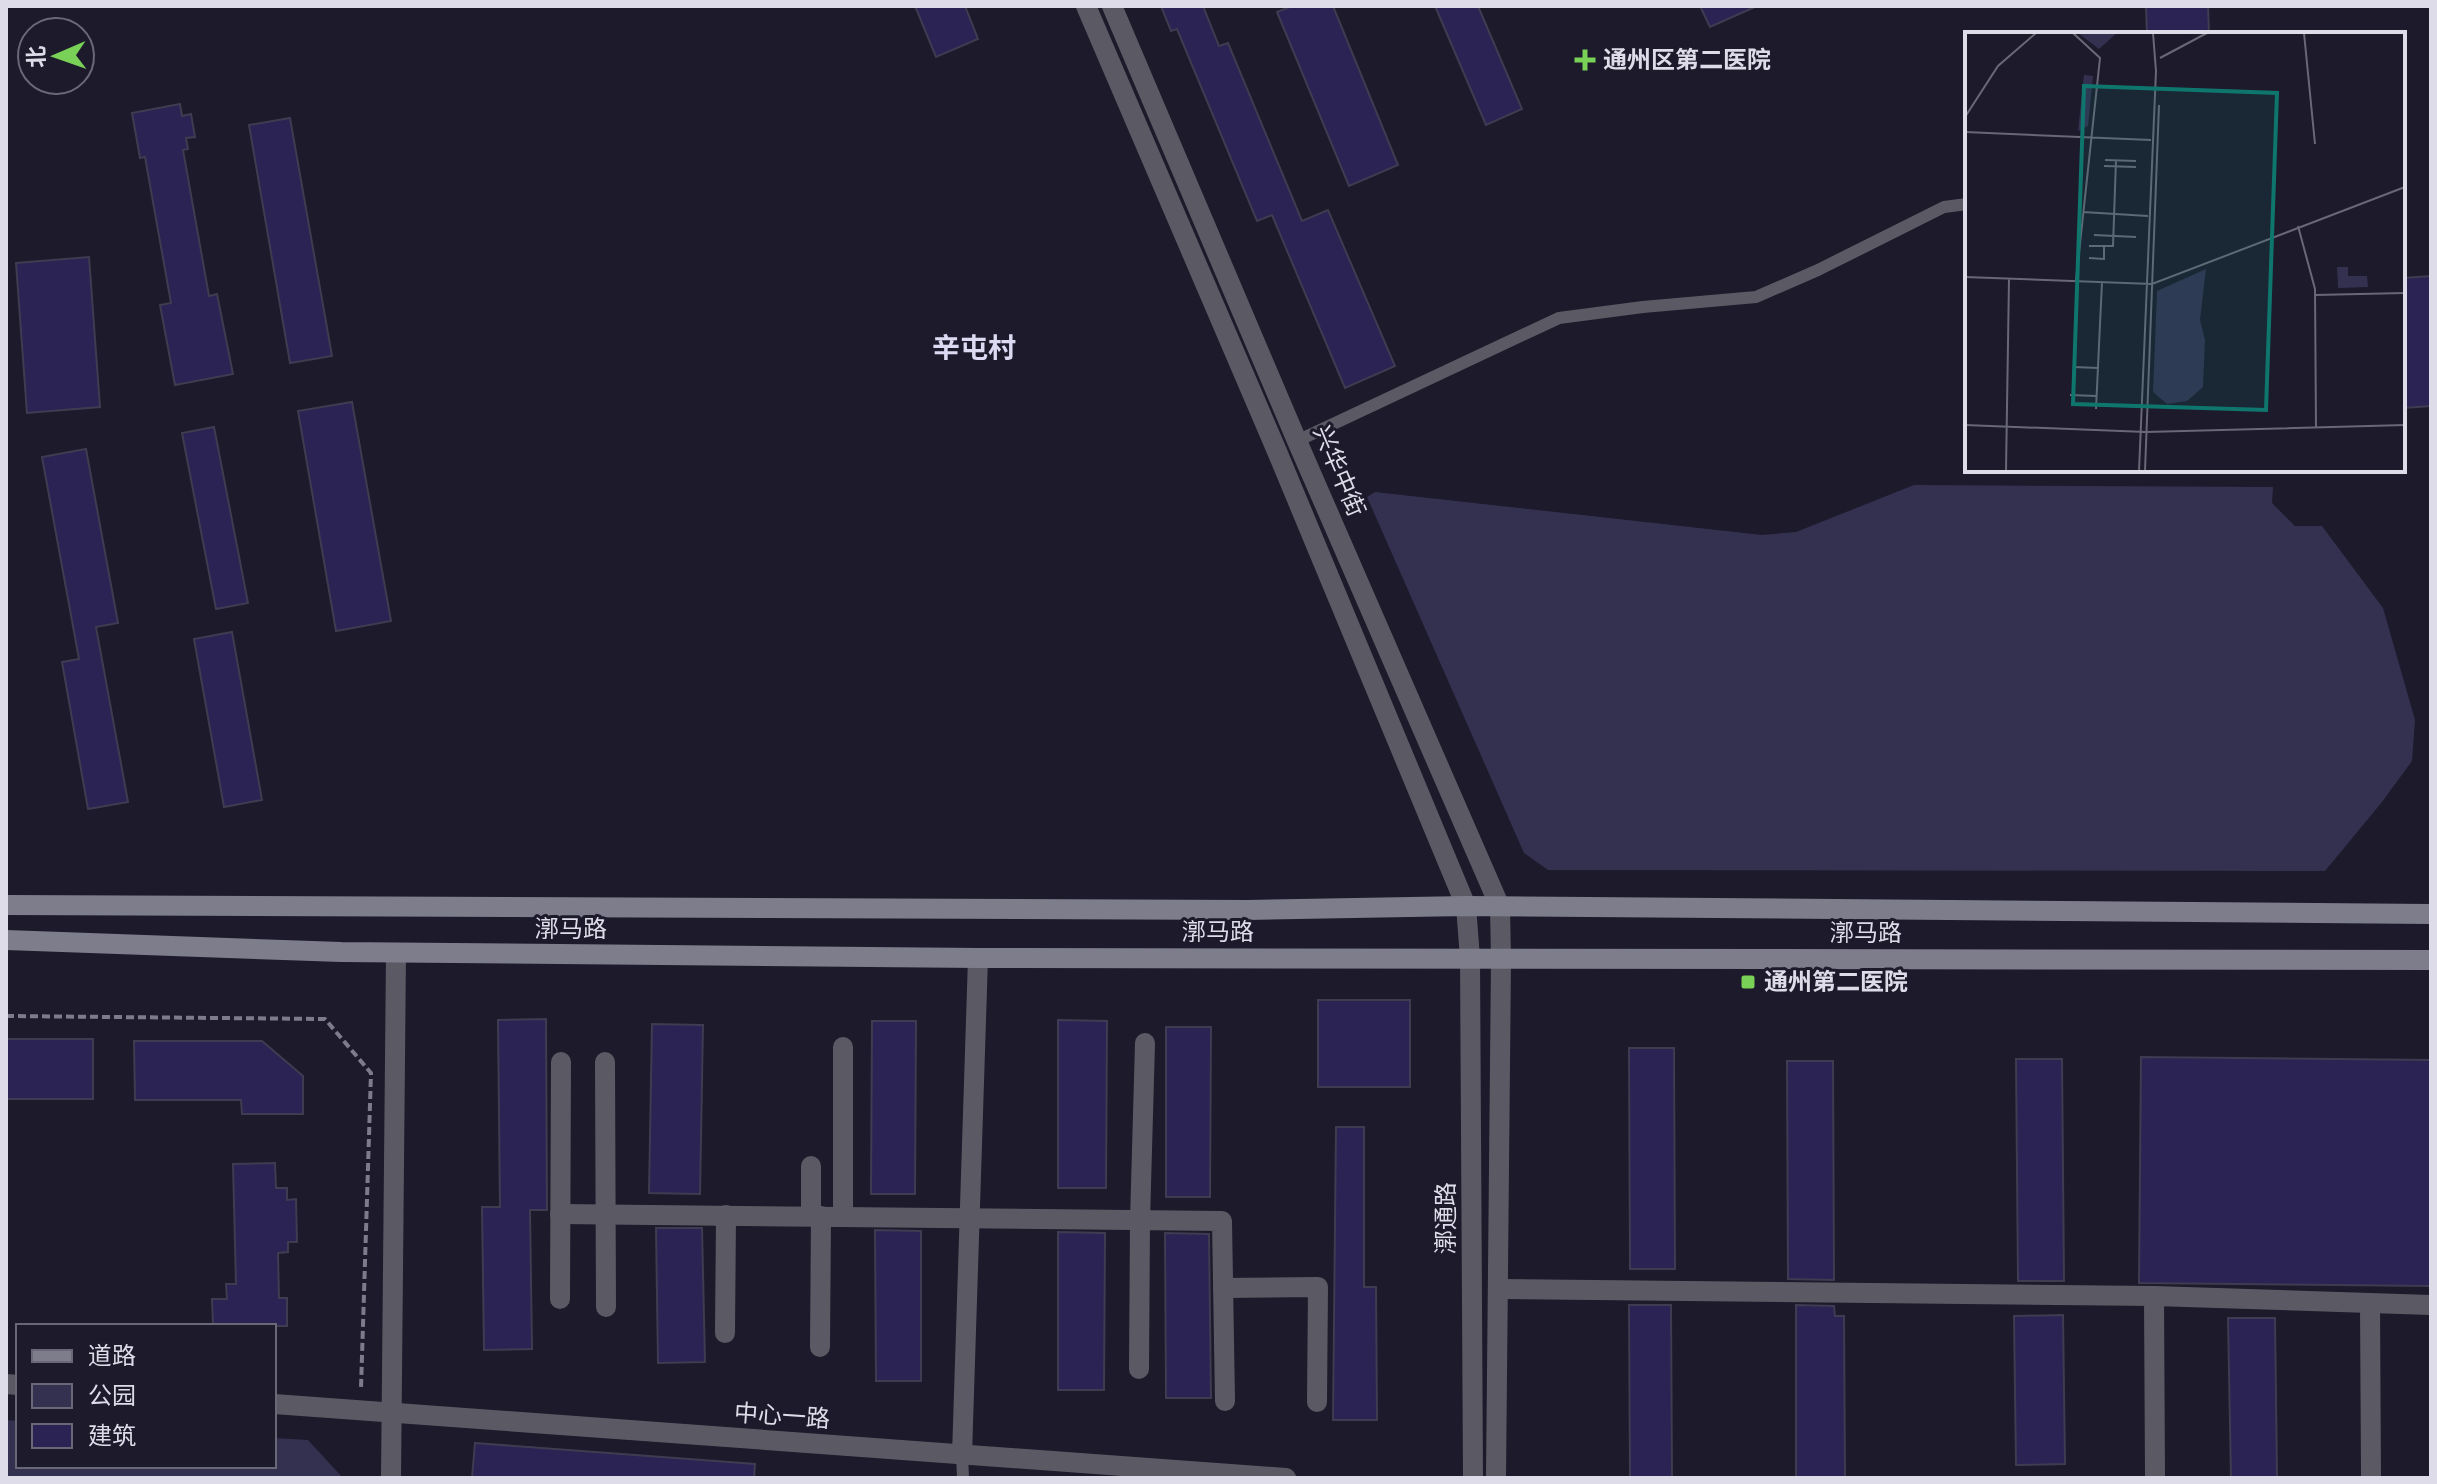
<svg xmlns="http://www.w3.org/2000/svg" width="2437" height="1484" font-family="Rubik,'Noto Sans SC',sans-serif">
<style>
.green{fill:#343150}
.building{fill:#2b2354;stroke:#3e3c50;stroke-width:2}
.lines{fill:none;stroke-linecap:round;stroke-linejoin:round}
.path{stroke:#7e7c8b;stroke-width:4;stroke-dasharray:8 4;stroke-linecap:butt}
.lane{stroke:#5b5a64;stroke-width:12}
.street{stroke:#5b5a64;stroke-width:20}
.secondary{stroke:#7e7d8c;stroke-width:20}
.poi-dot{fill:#79d157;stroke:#1c1a2b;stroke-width:3}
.labels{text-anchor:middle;stroke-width:6;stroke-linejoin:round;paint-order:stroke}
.poi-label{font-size:24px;font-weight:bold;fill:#dddce8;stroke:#1c1a2b;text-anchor:start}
.street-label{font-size:24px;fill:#dddce8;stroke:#1c1a2b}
.quarter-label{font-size:28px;font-weight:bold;fill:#dbdaf2;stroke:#1c1a2b}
.inset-road{fill:none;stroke:#696877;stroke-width:2}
.view{fill:#0f766e;fill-opacity:0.15;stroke:#0f766e;stroke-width:4}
.inset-edge{fill:none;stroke:#dddce8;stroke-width:4}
</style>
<rect width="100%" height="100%" fill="#1c1a2b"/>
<!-- green -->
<g class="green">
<path d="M 1914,485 L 2273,487 L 2272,503 L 2295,526 L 2322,526 L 2383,608 L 2415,720 L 2412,761 L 2382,802 L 2325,871 L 1548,870 L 1524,853 L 1367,497 L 1375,492 L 1762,535 L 1796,532 Z"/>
<path d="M 6,1420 L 18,1421 L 18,1466 L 274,1466 L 274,1438 L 308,1440 L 343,1478 L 6,1478 Z"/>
</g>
<!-- building -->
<g class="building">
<path d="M 915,6 L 965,6 L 978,39 L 936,57 Z"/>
<path d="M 1161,6 L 1203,6 L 1219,46 L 1228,43 L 1302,221 L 1328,210 L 1395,366 L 1345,388 L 1272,215 L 1257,221 L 1177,29 L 1171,31 Z"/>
<path d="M 1292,6 L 1333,6 L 1398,165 L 1349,186 L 1277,12 Z"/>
<path d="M 1435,6 L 1478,6 L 1522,109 L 1486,125 Z"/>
<path d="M 1700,6 L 1757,6 L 1710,27 Z"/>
<path d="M 2146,6 L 2208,6 L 2209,34 L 2147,34 Z"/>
<path d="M 180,104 L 182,116 L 191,114 L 195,137 L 186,138 L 188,149 L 183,150 L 209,296 L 217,294 L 233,374 L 175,385 L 160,305 L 171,303 L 145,157 L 140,158 L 132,113 Z"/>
<path d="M 290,118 L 332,356 L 290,363 L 249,125 Z"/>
<path d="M 89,257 L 100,407 L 27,413 L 16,263 Z"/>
<path d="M 2431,276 L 2431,406 L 2403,408 L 2403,278 Z"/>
<path d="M 352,402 L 391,621 L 336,631 L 298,411 Z"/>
<path d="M 214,427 L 248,603 L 216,609 L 182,433 Z"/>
<path d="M 86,449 L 118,623 L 96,627 L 128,802 L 88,809 L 62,662 L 79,659 L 42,457 Z"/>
<path d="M 232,632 L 262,800 L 224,807 L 194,639 Z"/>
<rect x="1318" y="1000" width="92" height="87"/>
<path d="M 546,1019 L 547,1210 L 530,1210 L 532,1349 L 484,1350 L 482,1207 L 500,1207 L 498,1020 Z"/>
<path d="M 1058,1020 L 1107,1021 L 1106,1188 L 1058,1188 Z"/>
<path d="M 872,1021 L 916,1021 L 915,1194 L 871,1194 Z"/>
<path d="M 652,1024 L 703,1025 L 700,1194 L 649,1193 Z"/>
<path d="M 1166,1027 L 1211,1027 L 1210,1197 L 1166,1197 Z"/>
<rect x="6" y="1039" width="87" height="60"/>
<path d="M 134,1041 L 262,1041 L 303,1076 L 303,1114 L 242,1114 L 241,1100 L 135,1100 Z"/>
<path d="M 1629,1048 L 1674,1048 L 1675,1269 L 1630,1269 Z"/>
<path d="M 2141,1057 L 2431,1060 L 2431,1286 L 2139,1283 Z"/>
<path d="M 2016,1059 L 2062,1059 L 2064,1281 L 2018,1281 Z"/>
<path d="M 1787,1061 L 1833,1061 L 1834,1280 L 1788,1279 Z"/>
<path d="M 1336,1127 L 1364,1127 L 1364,1287 L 1376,1287 L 1377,1420 L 1333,1420 Z"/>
<path d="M 275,1163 L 276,1188 L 287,1188 L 287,1200 L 296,1199 L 297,1242 L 288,1242 L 288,1252 L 278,1253 L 279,1298 L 287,1298 L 287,1326 L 213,1326 L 212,1299 L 227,1299 L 226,1284 L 236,1284 L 233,1164 Z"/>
<path d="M 656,1228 L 702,1228 L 705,1362 L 658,1363 Z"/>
<path d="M 875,1230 L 921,1231 L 921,1381 L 876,1381 Z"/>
<path d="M 1058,1232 L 1105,1233 L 1104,1390 L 1058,1390 Z"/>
<path d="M 1165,1233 L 1209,1234 L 1211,1398 L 1166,1398 Z"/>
<path d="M 1629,1305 L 1671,1305 L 1672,1478 L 1630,1478 Z"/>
<path d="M 1796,1305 L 1834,1306 L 1835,1316 L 1844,1316 L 1845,1478 L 1796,1478 Z"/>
<path d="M 2063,1315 L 2065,1464 L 2016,1465 L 2014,1316 Z"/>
<path d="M 2228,1318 L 2275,1318 L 2277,1478 L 2231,1478 Z"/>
<path d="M 475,1443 L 755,1464 L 754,1478 L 472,1478 Z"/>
</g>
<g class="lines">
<!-- path -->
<path class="path" d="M 6,1016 L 325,1019 L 371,1073 L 361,1388"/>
<!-- lane -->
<g class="lane">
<path d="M 1297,441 L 1559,318 L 1643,307 L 1756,297 L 1818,270 L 1944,207 L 1967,204"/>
<path d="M 962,1455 L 963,1478"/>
</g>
<!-- street -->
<g class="street">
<path d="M 1086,6 L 1276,449 L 1466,906 L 1470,958 L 1473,1478"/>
<path d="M 1112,6 L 1297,441 L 1500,907 L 1501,960 L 1496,1478"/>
<path d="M 605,1062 L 606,1307"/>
<path d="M 560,1214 L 1222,1221 L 1225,1401"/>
<path d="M 811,1216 L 811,1166"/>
<path d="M 843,1217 L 843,1047"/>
<path d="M 1223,1288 L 1318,1287 L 1317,1402"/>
<path d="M 1498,1289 L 2154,1296 L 2431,1305"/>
<path d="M 2154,1296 L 2155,1478"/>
<path d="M 560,1299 L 561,1062"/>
<path d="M 2370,1304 L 2371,1478"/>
<path d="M 725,1333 L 726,1215"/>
<path d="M 820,1347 L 821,1216"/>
<path d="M 1139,1369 L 1140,1221 L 1145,1043"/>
<path d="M 6,1384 L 18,1385"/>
<path d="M 274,1404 L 1286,1478"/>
<path d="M 962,1455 L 978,958"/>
<path d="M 391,1478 L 396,953"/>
</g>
<!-- secondary -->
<g class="secondary">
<path d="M 6,905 L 1247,910 L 1466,906 L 2431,914"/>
<path d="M 6,940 L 341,952 L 978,958 L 2431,960"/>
</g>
</g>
<!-- markers -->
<g class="poi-dot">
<path d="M1581 48h8v8h8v8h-8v8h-8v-8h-8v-8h8z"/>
<rect x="1740" y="974" width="16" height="16" rx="4"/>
</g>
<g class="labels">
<!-- poi labels -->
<g class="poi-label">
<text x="1603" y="68">通州区第二医院</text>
<text x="1764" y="990">通州第二医院</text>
</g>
<!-- street labels -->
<g class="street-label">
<text transform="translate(1339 471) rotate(67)" y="8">兴华中街</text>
<text x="571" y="937">漷马路</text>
<text x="1218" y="940">漷马路</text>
<text x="1866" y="941">漷马路</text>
<text transform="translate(1446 1218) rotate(-90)" y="8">漷通路</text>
<text transform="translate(782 1416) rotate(4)" y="8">中心一路</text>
</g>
<!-- quarter labels -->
<g class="quarter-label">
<text x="974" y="358">辛屯村</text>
</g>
</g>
<!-- overview -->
<g transform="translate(1965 32)">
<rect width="440" height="440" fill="#1c1a2b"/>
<path d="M 113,1 L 152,1 L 134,17 ZM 119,43 L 128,44 L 123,94 L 113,99 ZM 372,235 L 383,235 L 383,244 L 402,244 L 403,255 L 373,256 ZM 241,237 L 235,288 L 240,308 L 238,355 L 222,369 L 202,372 L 188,360 L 192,259 Z" fill="#343150"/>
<path class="inset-road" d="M 108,1 L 135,26 L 111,249M 339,1 L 350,112M 195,26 L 242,1M 0,85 L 33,34 L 71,1M 0,100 L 186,108M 140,128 L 171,129M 139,134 L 171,135M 118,180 L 183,184M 333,194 L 350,257 L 351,396M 129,203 L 171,205M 124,214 L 148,214 L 151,128M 124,226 L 139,227 L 139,214M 0,245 L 187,252 L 440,155M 350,263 L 440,261M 108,335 L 134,336M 105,363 L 131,364M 131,377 L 137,250M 0,393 L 181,400 L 440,393M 41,439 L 44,247M 174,439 L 191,39 L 188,1M 180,439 L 194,73"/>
<path class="view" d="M 119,54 L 312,61 L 301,378 L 108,372 Z"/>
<rect width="440" height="440" class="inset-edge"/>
</g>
<!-- border -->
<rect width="2437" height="1484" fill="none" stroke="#dddce8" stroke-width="16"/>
<!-- legend -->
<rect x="16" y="1324" width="260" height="144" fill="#1c1a2b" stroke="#696877" stroke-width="2"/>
<rect x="32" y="1350" width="40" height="12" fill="#7e7d8c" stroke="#696877" stroke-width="2"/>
<text x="88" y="1364" font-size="24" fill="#dddce8">道路</text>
<rect x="32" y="1384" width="40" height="24" fill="#343150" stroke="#696877" stroke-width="2"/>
<text x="88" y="1404" font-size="24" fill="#dddce8">公园</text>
<rect x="32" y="1424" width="40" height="24" fill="#2b2354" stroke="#696877" stroke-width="2"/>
<text x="88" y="1444" font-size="24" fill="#dddce8">建筑</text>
<!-- north arrow -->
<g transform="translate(56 56) rotate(268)"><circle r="38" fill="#1c1a2b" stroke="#696877" stroke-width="2"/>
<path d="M0-6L14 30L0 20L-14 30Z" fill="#79d157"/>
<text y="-12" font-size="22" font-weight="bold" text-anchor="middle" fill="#dddce8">北</text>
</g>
</svg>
